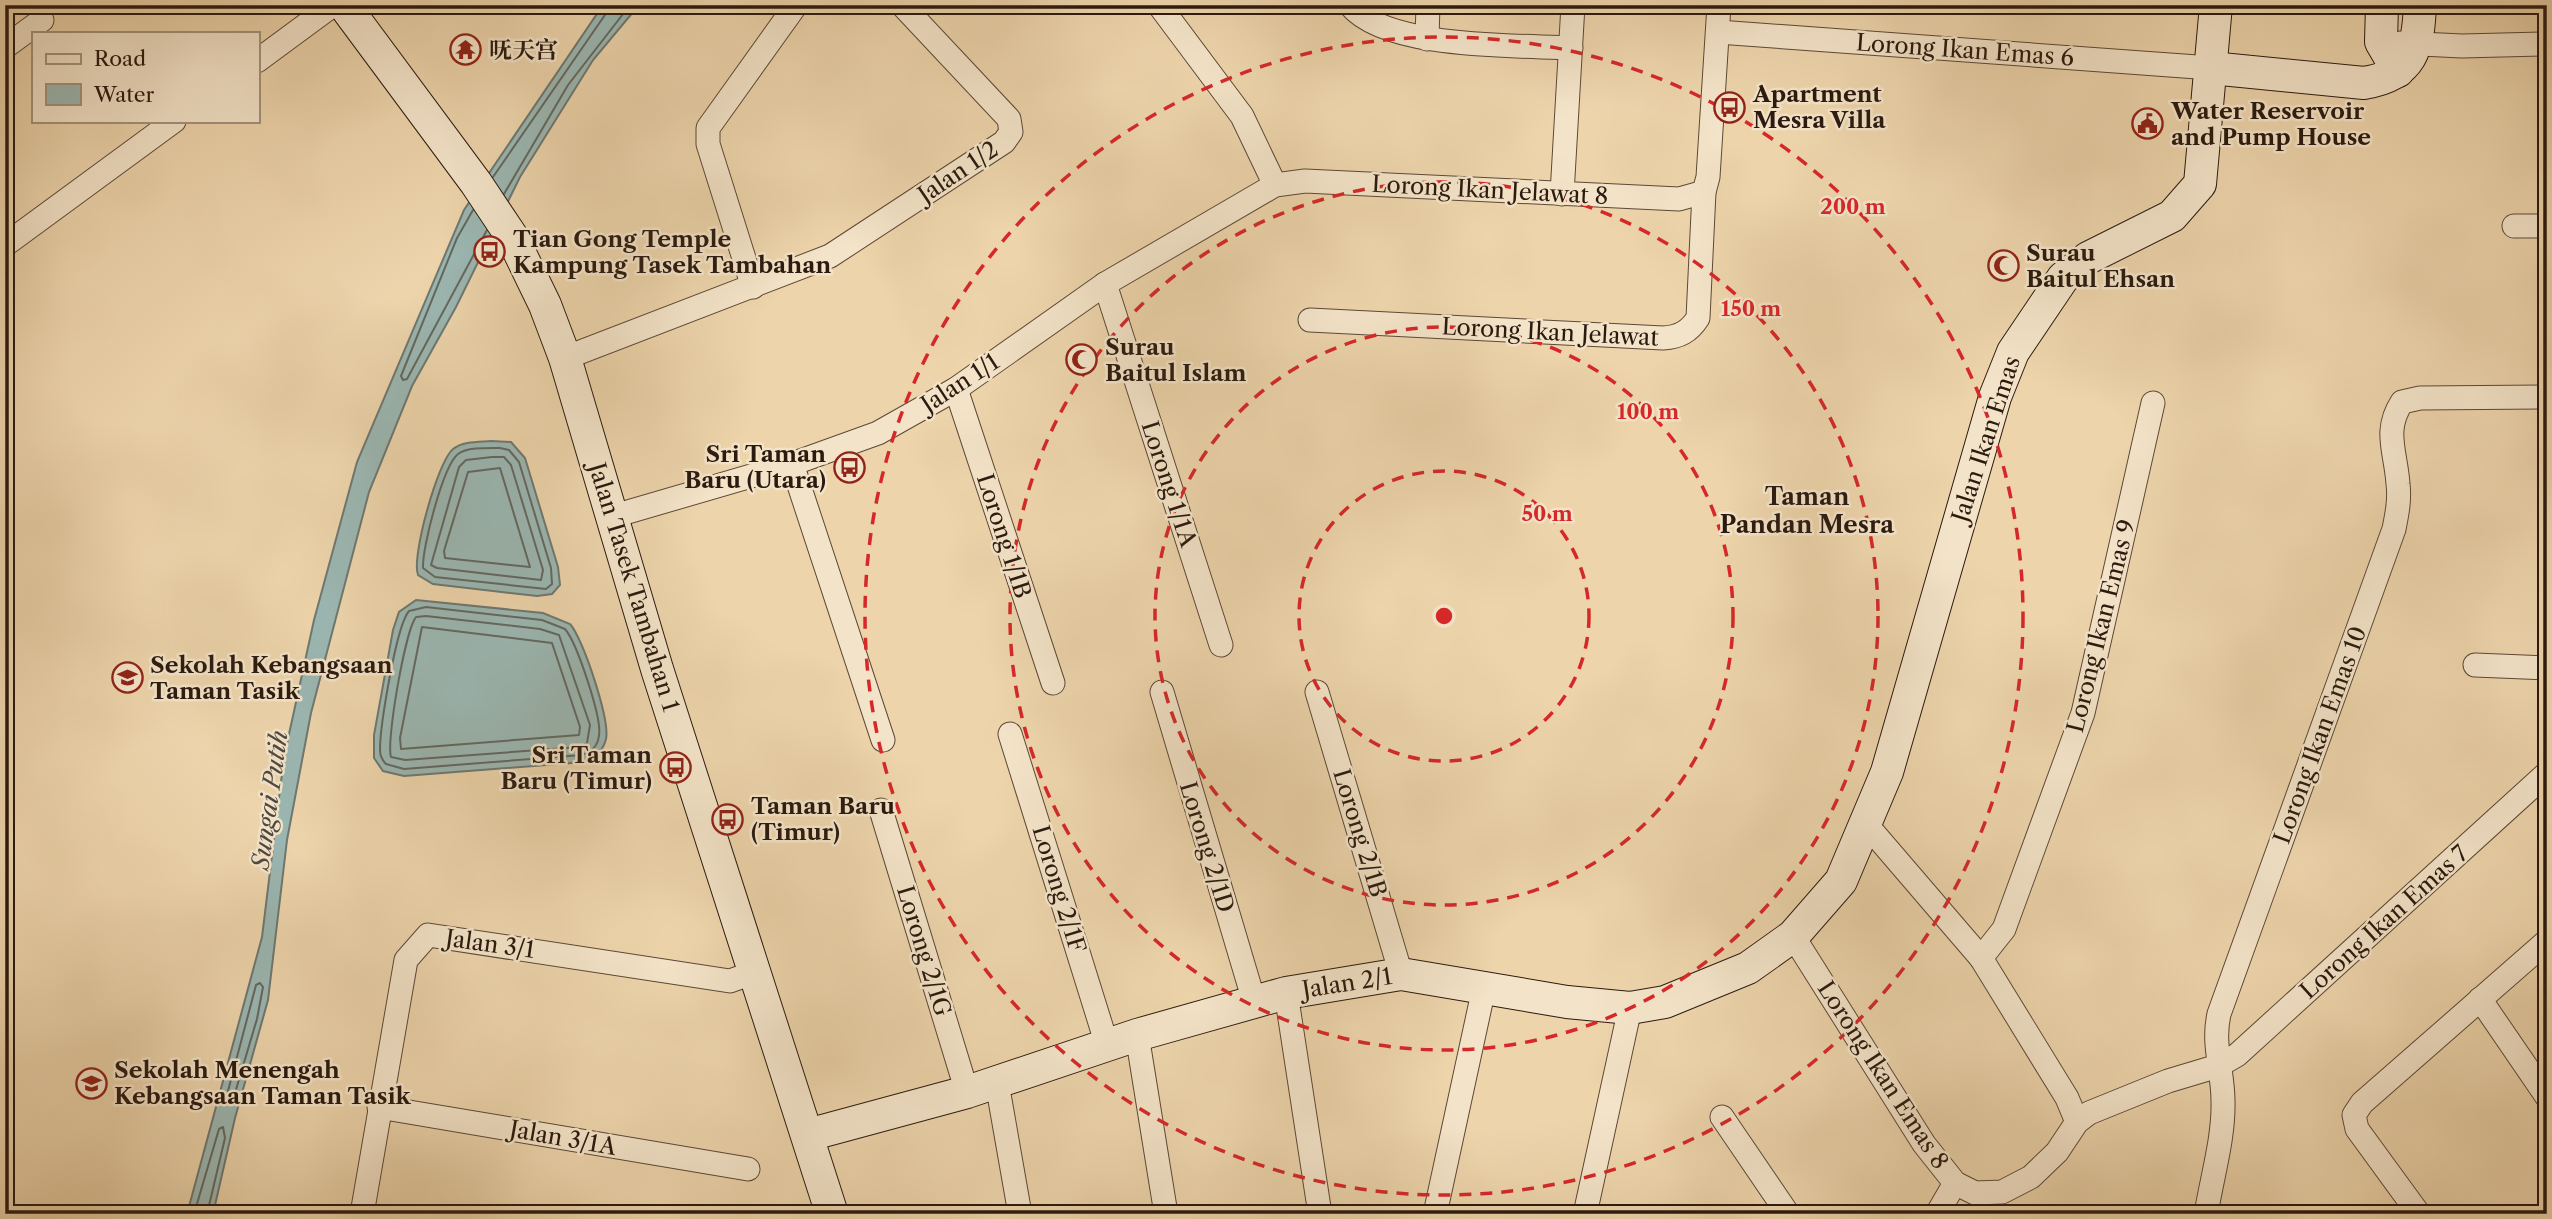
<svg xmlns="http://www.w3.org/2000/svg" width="2552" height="1219" font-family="'Libre Caslon Text','Noto Serif SC',serif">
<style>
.water{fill:#9bb7b2;stroke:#6e7871;stroke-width:2}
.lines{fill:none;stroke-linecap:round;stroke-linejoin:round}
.shore{stroke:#636860;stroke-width:2}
.street-casing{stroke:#5c4836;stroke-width:25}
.secondary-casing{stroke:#2b1a0f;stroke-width:34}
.street{stroke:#f3e3c8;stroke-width:23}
.secondary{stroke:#f3e3c8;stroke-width:32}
.ring{fill:none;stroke:#d62828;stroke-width:3.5;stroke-dasharray:12 9}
.labels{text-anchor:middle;stroke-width:5;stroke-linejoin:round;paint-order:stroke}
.poi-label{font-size:23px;font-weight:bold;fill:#2b1a0f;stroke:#f3e3c8;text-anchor:start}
.street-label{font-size:23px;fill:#2b1a0f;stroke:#f3e3c8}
.neighbourhood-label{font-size:24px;font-weight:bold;fill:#2b1a0f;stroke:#f3e3c8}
.water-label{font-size:24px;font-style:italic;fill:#4d4940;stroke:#f3e3c8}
.centre{fill:#d62828;stroke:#f3e3c8;stroke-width:3.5}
.ring-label{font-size:21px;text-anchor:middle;font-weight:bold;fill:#d62828;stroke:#f3e3c8;stroke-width:5;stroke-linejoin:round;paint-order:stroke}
</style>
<rect width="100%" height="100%" fill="#edd4ab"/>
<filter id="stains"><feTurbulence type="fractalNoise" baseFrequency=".00286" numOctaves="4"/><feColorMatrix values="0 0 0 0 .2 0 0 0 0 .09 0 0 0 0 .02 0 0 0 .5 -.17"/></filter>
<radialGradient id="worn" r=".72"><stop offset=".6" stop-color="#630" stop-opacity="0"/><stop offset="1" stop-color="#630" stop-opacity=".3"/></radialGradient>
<!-- water -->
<g class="water">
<path d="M 603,5 L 639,5 L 593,60 L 520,177 L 456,307 L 412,386 L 369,492 L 311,713 L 287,840 L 268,1000 L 235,1118 L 213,1214 L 187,1214 L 262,937 L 284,757 L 314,620 L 357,462 L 464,210 Z"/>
<path d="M 491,441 L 511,442 L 525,458 L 558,567 L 560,585 L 552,594 L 537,596 L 433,584 L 418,575 C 411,557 438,461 453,449 C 463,441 479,442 491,441 Z"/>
<path d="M 416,600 L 543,613 L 570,624 C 583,638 610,720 606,739 C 603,751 595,758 585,762 L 404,776 L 383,771 L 374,758 L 374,735 L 393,630 L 399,612 Z"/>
</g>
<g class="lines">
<!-- shore -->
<g class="shore">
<path d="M 493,177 L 607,12 L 608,5"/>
<path d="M 504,194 L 568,85 L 630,5"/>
<path d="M 473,210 L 457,238 L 401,376 L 403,380 L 407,379 L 487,230"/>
<path d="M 500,448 L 509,450 L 519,462 L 551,568 L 552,584 L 546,589 L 435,577 L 423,568 C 422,548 443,466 458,454 C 467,447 488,448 500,448 Z"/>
<path d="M 492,457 L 504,457 L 511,465 L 543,570 L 541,580 L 437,568 L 431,565 L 459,467 L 466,460 Z"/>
<path d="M 500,468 L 530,567 L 445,558 L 444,551 L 468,472 Z"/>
<path d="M 426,607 L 542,620 L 565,629 C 577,643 602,718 599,735 C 598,746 592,752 582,755 L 404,769 L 386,764 C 382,760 380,756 380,750 C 380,727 396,626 409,611 Z"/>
<path d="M 426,616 L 540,629 L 559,635 L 590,725 L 587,743 L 580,747 L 405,760 L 391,757 C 386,742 405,631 416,617 Z"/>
<path d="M 422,627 L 552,643 L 580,727 L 579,735 L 401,749 L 400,738 Z"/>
<path d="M 260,983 L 263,987 L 257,1019 L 235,1093 L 231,1096 L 228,1091 L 256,985 Z"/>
<path d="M 194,1214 L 219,1129 L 223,1127 L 225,1138 L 207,1214"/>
</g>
<defs>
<g id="street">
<path d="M 1159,5 L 1242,116 L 1275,185"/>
<path d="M 1350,5 C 1386,49 1516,45 1571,48"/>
<path d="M 1718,32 L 2211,68"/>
<path d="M 1427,39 L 1428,5"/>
<path d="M 2400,43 L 2462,46 L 2547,44"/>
<path d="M 5,47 L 42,20"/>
<path d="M 257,61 L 333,5"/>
<path d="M 1562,194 L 1573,5"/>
<path d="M 2514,226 L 2547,226"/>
<path d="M 5,245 L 174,121"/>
<path d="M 1105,284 L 1221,645"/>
<path d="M 753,287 L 708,144 L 708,128 L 796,5"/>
<path d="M 1310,320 L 1663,338 C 1679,337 1689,332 1698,318 L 1704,192 L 1708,177 L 1719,5"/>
<path d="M 565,358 L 830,256 L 1004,142 L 1011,132 L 1009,119 L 902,5"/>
<path d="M 956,389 L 1053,683"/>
<path d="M 792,464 L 883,740"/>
<path d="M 614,516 L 792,464 L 878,433 L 956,389 L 1105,284 L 1275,185 L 1305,181 L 1679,199 L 1704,192"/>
<path d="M 2475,665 L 2547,668"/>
<path d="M 1162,692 L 1254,1001"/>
<path d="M 1317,692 L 1401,974"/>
<path d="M 1010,734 L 1107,1045"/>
<path d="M 881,810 L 967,1092"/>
<path d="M 1866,824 L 1981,958 L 2067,1098 L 2077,1122"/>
<path d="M 1793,936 L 1924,1144 L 1955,1183 L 1975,1193 L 2002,1192 L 2031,1177 L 2057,1152 L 2077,1122 L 2089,1113 L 2168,1081 L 2218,1066 L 2237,1055 L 2547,773"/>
<path d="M 1981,958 L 2004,929 L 2083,713 L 2153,403"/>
<path d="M 1286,993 L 1320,1214"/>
<path d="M 2480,999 L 2547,1097"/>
<path d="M 1137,1035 L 1166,1214"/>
<path d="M 997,1083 L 1020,1214"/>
<path d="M 379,1107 L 748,1169"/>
<path d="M 1722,1117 L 1788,1214"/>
<path d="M 362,1214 L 406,960 L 428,935 L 730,981 L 755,972"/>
<path d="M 1435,1214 L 1484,988"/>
<path d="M 1585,1214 L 1630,1008"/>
<path d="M 1937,1214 L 1955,1183"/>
<path d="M 2206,1214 C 2212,1177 2224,1138 2223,1101 C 2223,1070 2212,1045 2219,1014 L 2394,529 C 2397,514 2400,499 2398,484 C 2396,452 2383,431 2402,402 L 2420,398 L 2547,397"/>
<path d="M 2419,1214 L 2357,1129 L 2354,1115 L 2362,1103 L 2547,941"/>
</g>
<g id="secondary">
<path d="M 344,5 L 476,183 L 512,237 L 545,305 L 565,358 L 657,669 L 832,1214"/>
<path d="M 2382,5 L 2381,42 L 2398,71"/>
<path d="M 2211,68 L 2364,83 C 2413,75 2418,49 2420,5"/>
<path d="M 808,1135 L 967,1092 L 1137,1035 L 1286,993 L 1401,974 L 1567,1002 L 1630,1008 L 1665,1002 L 1748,968 L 1793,936 L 1841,881 L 1887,772 L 1995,397 L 2013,352 L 2063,278 L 2088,258 L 2172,216 L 2200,184 L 2216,5"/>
</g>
</defs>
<!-- street casing -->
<use href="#street" class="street-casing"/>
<!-- secondary casing -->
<use href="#secondary" class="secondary-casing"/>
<!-- street -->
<use href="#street" class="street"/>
<!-- secondary -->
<use href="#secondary" class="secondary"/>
</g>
<!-- distance rings -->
<g class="ring">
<circle cx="1444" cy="616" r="145"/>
<circle cx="1444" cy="616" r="289"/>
<circle cx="1444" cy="616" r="434"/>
<circle cx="1444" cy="616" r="579"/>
</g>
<!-- icons -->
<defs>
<symbol id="temple-ring" viewBox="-11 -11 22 22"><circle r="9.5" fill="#f3e3c8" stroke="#8f2418" stroke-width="1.5"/><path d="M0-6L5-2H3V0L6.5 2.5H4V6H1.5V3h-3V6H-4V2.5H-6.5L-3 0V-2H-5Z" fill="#8f2418"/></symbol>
<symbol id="bus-ring" viewBox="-11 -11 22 22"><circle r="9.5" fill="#f3e3c8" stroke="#8f2418" stroke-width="1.5"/><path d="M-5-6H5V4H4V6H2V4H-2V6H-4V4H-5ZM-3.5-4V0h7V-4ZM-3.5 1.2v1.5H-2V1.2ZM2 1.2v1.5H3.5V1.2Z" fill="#8f2418"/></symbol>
<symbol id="civic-ring" viewBox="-11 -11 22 22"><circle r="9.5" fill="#f3e3c8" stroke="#8f2418" stroke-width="1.5"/><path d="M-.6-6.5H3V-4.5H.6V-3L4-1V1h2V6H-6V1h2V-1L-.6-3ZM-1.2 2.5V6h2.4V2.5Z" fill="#8f2418"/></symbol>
<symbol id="mosque-ring" viewBox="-11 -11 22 22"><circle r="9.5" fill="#f3e3c8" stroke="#8f2418" stroke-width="1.5"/><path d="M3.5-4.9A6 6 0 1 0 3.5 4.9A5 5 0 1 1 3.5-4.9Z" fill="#8f2418"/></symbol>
<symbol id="school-ring" viewBox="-11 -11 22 22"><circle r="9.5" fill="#f3e3c8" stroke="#8f2418" stroke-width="1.5"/><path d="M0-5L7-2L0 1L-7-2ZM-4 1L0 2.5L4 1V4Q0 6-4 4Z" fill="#8f2418"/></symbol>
</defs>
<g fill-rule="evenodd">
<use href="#temple-ring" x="448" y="32" width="35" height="35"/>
<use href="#bus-ring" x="1712" y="90" width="35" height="35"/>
<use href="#civic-ring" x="2130" y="106" width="35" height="35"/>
<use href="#bus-ring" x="472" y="234" width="35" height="35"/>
<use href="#mosque-ring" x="1986" y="248" width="35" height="35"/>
<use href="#mosque-ring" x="1064" y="342" width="35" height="35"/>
<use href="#bus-ring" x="832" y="450" width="35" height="35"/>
<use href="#school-ring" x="110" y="660" width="35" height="35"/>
<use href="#bus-ring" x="658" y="750" width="35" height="35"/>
<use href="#bus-ring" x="710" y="802" width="35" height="35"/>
<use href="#school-ring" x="74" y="1066" width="35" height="35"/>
</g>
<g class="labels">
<!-- poi labels -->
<g class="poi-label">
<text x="489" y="58">呒天宫</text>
<text x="1753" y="102">Apartment<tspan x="1753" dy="26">Mesra Villa</tspan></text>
<text x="2171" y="119">Water Reservoir<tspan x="2171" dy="26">and Pump House</tspan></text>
<text x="513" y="247">Tian Gong Temple<tspan x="513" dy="26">Kampung Tasek Tambahan</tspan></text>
<text x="2026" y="261">Surau<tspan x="2026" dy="26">Baitul Ehsan</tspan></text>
<text x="1105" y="355">Surau<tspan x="1105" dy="26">Baitul Islam</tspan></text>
<text x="826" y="462" text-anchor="end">Sri Taman<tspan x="826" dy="26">Baru (Utara)</tspan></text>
<text x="150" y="673">Sekolah Kebangsaan<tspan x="150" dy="26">Taman Tasik</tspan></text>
<text x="652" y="763" text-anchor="end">Sri Taman<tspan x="652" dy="26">Baru (Timur)</tspan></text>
<text x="751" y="814">Taman Baru<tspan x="751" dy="26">(Timur)</tspan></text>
<text x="114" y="1078">Sekolah Menengah<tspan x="114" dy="26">Kebangsaan Taman Tasik</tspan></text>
</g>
<!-- street labels -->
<g class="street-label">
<text transform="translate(1965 50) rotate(4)" y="8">Lorong Ikan Emas 6</text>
<text transform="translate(958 172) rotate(-34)" y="8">Jalan 1/2</text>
<text transform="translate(1490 190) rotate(3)" y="8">Lorong Ikan Jelawat 8</text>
<text transform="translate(1550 332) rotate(3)" y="8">Lorong Ikan Jelawat</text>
<text transform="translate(960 383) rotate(-33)" y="8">Jalan 1/1</text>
<text transform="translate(1986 439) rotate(-72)" y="8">Jalan Ikan Emas</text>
<text transform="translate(1169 484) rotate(72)" y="8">Lorong 1/1A</text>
<text transform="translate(1004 536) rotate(72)" y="8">Lorong 1/1B</text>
<text transform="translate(634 587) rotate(73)" y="8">Jalan Tasek Tambahan 1</text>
<text transform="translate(2101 626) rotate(-76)" y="8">Lorong Ikan Emas 9</text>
<text transform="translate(2320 735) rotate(-70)" y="8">Lorong Ikan Emas 10</text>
<text transform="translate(1360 833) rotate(73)" y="8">Lorong 2/1B</text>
<text transform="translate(1207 847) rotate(73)" y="8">Lorong 2/1D</text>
<text transform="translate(1059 889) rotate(73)" y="8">Lorong 2/1F</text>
<text transform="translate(2384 922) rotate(-42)" y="8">Lorong Ikan Emas 7</text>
<text transform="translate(490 944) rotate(8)" y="8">Jalan 3/1</text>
<text transform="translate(924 951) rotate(73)" y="8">Lorong 2/1G</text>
<text transform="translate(1347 983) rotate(-9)" y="8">Jalan 2/1</text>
<text transform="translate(1883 1075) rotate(57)" y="8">Lorong Ikan Emas 8</text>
<text transform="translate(563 1138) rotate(10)" y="8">Jalan 3/1A</text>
</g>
<!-- neighbourhood labels -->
<g class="neighbourhood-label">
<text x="1807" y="505">Taman<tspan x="1807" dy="28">Pandan Mesra</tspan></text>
</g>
<!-- water labels -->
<g class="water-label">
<text transform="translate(270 800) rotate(-82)" y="8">Sungai Putih</text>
</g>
</g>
<circle cx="1444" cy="616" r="10" class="centre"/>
<g class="ring-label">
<text x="1853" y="214">200 m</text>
<text x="1751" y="316">150 m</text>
<text x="1648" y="419">100 m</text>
<text x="1547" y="521">50 m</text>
</g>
<!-- margin -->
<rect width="2552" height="1219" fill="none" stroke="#edd4ab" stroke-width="28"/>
<rect x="7" y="7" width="2538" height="1205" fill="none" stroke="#2b1a0f" stroke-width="3.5"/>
<rect x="14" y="14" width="2524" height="1191" fill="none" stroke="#2b1a0f" stroke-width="2"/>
<!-- legend -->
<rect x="32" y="32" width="228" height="91" fill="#f3e3c8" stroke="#a3937e" stroke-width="2"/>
<rect x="46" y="54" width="35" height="10" fill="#f3e3c8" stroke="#a3937e" stroke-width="2"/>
<text x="94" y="66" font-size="21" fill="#2b1a0f">Road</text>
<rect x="46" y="84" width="35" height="21" fill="#9bb7b2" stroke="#a3937e" stroke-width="2"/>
<text x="94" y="102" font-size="21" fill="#2b1a0f">Water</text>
<rect width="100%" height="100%" filter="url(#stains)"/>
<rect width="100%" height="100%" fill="url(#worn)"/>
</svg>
